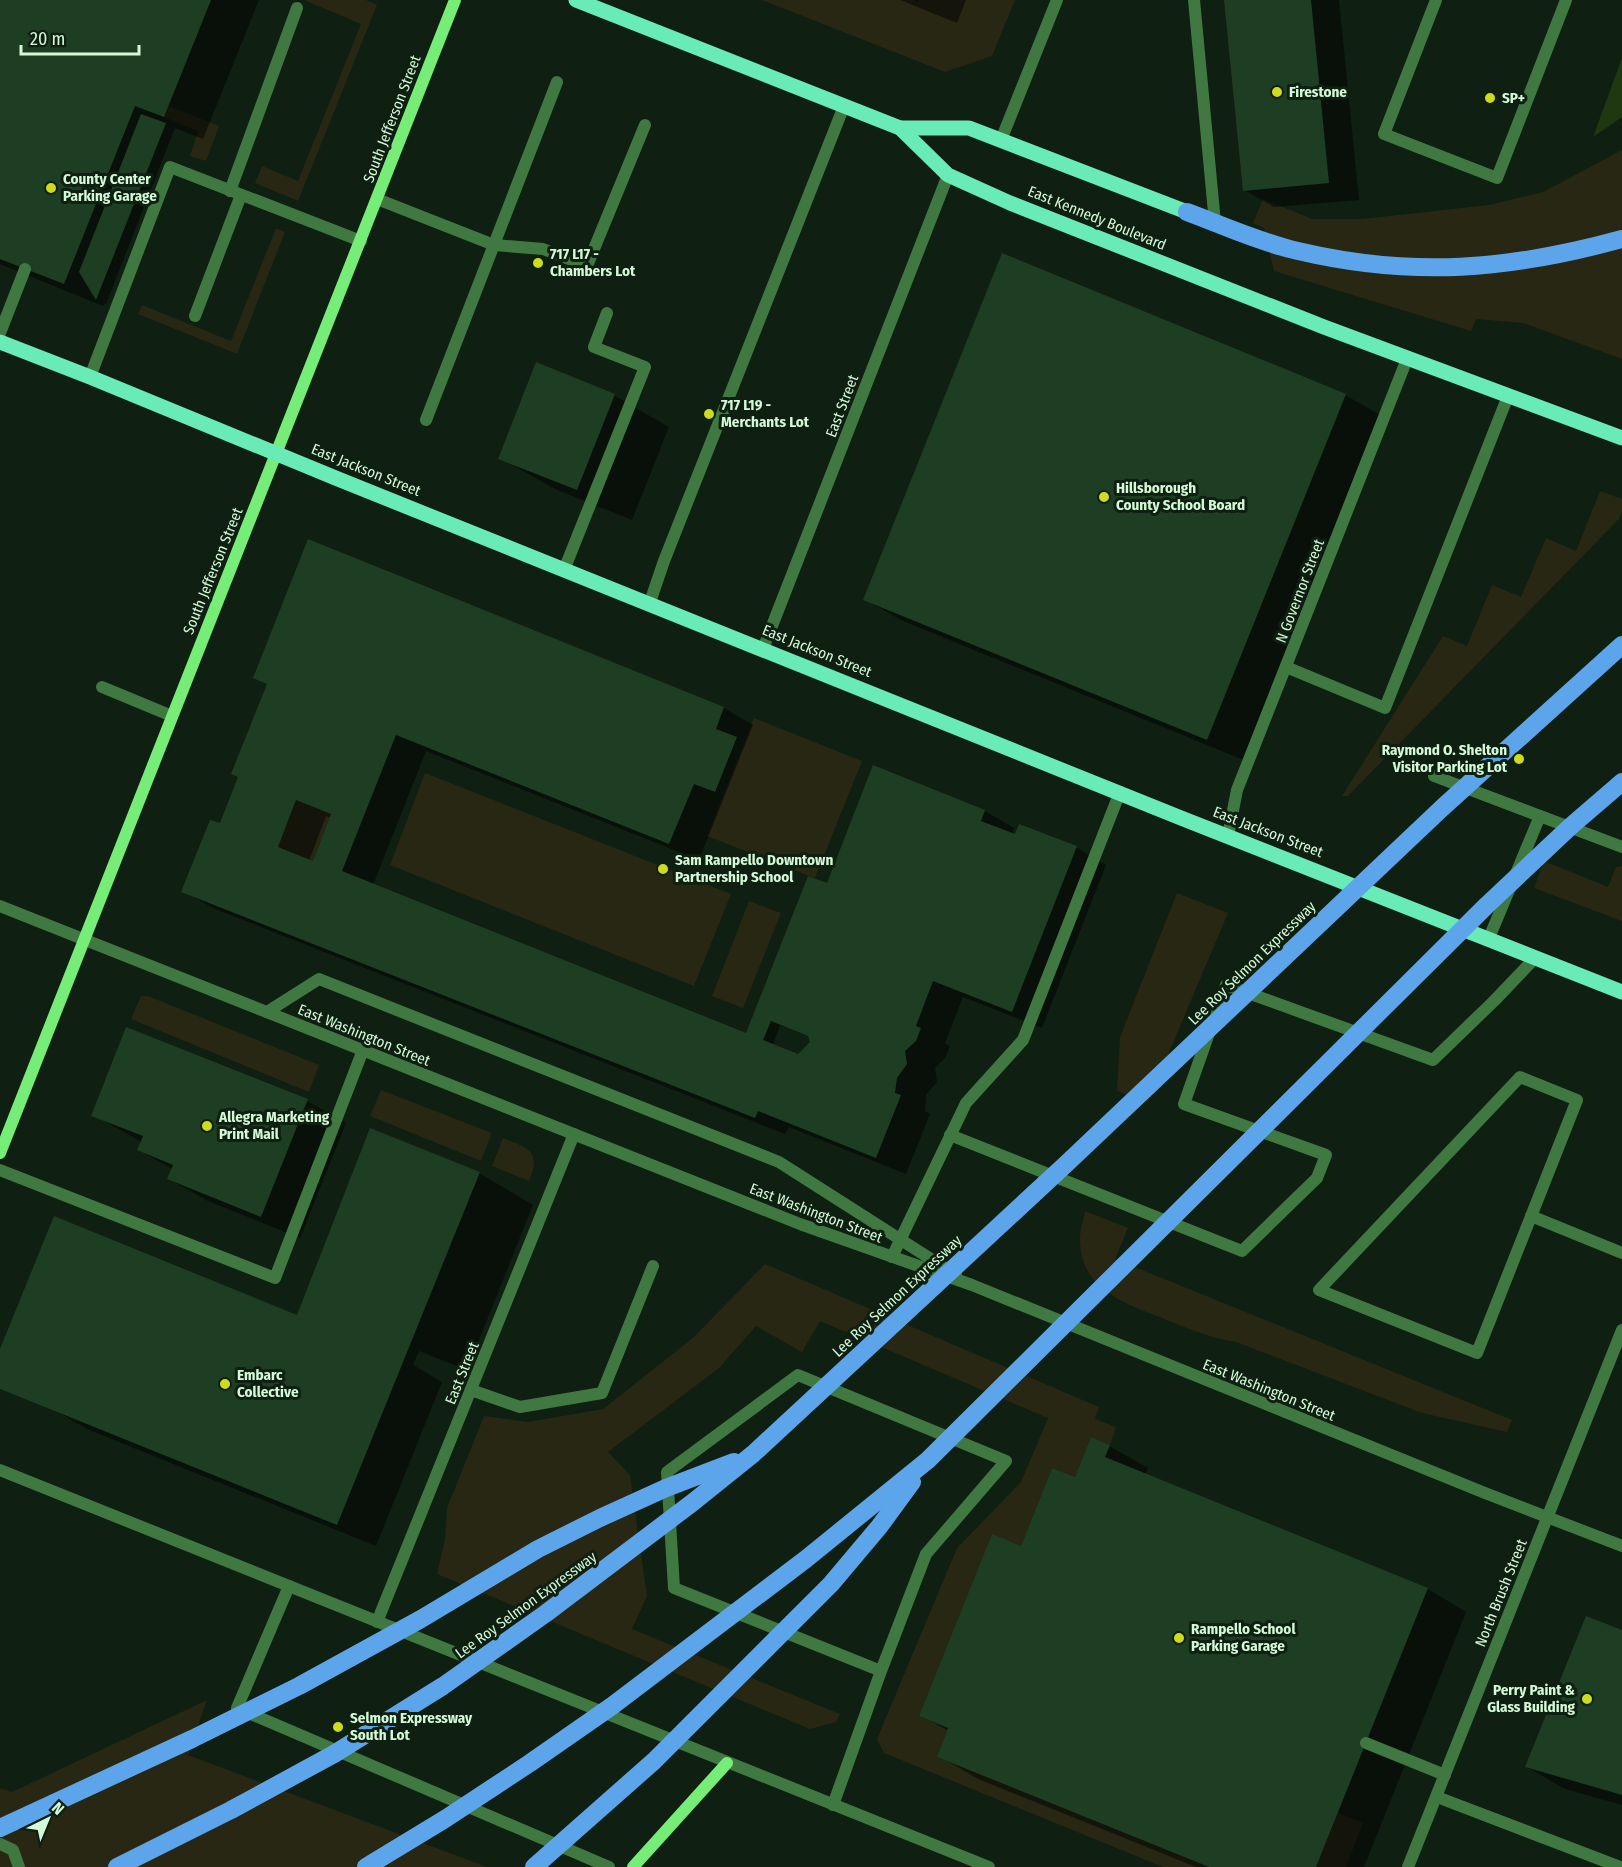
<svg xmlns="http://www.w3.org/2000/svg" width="1622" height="1867" font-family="'Fira Sans Condensed',sans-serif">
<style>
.green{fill:#282713}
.water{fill:#1f380f}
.shadow{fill:#0007;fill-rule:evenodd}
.building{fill:#1e3e23;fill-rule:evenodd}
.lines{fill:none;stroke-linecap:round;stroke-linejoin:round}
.lane{stroke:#407841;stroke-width:12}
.street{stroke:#407841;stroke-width:12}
.secondary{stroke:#76ed76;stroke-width:12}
.primary{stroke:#68ebb7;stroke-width:15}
.highway{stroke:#5da5ea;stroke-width:18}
.highway-bridge{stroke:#5da5ea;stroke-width:18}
.poi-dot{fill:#cedc1c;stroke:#0f1f12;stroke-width:2}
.labels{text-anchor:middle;stroke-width:6;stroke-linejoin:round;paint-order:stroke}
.poi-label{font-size:15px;font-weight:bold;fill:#d3f9d6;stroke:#0f1f12;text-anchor:start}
.street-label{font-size:15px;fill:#d3f9d6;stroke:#0f1f12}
</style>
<rect width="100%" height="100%" fill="#0f1f12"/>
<!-- green -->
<g class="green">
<path d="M 304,0 L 366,0 L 377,5 L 298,201 L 255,183 L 262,166 L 298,181 L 361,24 Z"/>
<path d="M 762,0 L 914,0 L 918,2 L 919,0 L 1015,0 L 992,56 L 945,72 Z"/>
<path d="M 169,106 L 219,126 L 206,161 L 190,156 L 198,131 L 164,117 Z"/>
<path d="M 1622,150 L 1622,359 L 1523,323 L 1476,319 L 1471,331 L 1274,271 L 1264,228 L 1253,223 L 1263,199 L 1312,219 L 1362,219 L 1489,205 L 1543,192 Z"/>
<path d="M 276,228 L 285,232 L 237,354 L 138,314 L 142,305 L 231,341 Z"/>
<path d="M 1600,491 L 1622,499 L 1622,511 L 1619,519 L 1348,796 L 1342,796 L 1443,636 L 1467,646 L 1492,585 L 1521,597 L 1546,538 L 1576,551 Z"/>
<path d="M 754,718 L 862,761 L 815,878 L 707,836 Z"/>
<path d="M 425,773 L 731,894 L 694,986 L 390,865 Z"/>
<path d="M 296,800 L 331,814 L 313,861 L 278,847 Z"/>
<path d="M 1544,861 L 1608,887 L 1616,867 L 1622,866 L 1622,921 L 1534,888 Z"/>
<path d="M 1177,893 L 1228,913 L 1148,1102 L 1117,1091 L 1120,1037 Z"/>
<path d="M 749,901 L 781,913 L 743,1008 L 712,996 Z"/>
<path d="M 141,996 L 148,996 L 319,1065 L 309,1092 L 131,1019 Z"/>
<path d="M 381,1090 L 492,1133 L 481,1161 L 370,1116 Z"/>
<path d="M 503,1138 C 528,1148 542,1151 529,1181 L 492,1166 Z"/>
<path d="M 1085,1211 L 1128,1228 L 1115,1259 L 1512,1420 L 1507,1432 L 1422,1413 L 1236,1342 C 1209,1338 1187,1328 1162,1318 C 1123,1303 1079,1288 1080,1238 C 1080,1229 1084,1219 1085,1211 Z"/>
<path d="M 765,1264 L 1099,1407 L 1095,1419 L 1116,1427 L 1110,1445 L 1091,1437 L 1075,1477 L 1052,1468 L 1021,1546 L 992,1535 L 919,1716 L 948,1728 L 937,1757 L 1209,1867 L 1163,1867 L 884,1753 L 877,1739 L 957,1548 L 1021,1482 L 1048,1418 L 820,1321 L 802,1352 L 756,1326 L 719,1368 L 608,1452 L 630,1475 L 647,1596 L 632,1629 L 840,1714 L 836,1722 L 810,1729 L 437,1574 L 445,1539 L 447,1508 L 484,1416 L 528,1422 L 603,1409 L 693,1338 Z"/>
<path d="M 207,1700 L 188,1755 L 487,1867 L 0,1867 L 0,1788 L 12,1792 Z"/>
<path d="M 1338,1813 L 1363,1823 L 1346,1867 L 1316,1867 Z"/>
</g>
<!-- water -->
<path class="water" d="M 1622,58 L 1622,117 L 1593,137 Z"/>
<!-- shadow -->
<g class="shadow">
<path d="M 0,0 L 259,0 L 203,139 L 175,128 L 106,304 L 104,303 L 103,306 L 0,264 Z"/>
<path d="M 900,0 L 966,0 L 957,23 Z"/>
<path d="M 1226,0 L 1339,0 L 1359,200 L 1274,207 L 1244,190 Z"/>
<path d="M 537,364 L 615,396 L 669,427 L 632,520 L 555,489 L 500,458 Z"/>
<path d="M 1345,395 L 1384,417 L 1246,761 L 903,621 L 864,599 Z"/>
<path d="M 309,541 L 724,708 L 753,725 L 699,860 L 426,751 L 373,885 L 754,1038 L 828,885 L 985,811 L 1014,828 L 1012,834 L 1016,836 L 1020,826 L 1077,848 L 1106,865 L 1042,1028 L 963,997 L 945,1043 L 950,1046 L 945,1058 L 935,1068 L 937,1082 L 926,1095 L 925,1111 L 930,1114 L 906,1174 L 789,1127 L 785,1134 L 213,908 L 183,891 L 221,825 L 240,777 L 268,685 L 255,677 ZM 326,816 L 331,818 L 313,862 L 309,861 ZM 780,1025 L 810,1037 L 811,1043 L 798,1056 L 773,1045 Z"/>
<path d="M 307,1101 L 346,1123 L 300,1238 L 208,1201 L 169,1179 L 172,1169 L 139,1150 L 142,1142 L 93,1115 Z"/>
<path d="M 479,1173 L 533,1205 L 467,1370 L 419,1351 L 413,1365 L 442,1382 L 376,1546 L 87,1429 L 58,1412 L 0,1389 L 0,1353 L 304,1320 Z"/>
<path d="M 1109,1446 L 1148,1468 L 1145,1475 L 1428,1589 L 1466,1612 L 1364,1867 L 1196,1867 L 978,1779 L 939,1756 L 948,1731 L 921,1715 L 1022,1548 L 1075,1479 Z"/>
<path d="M 1622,1632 L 1622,1805 L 1565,1789 L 1527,1767 Z"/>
</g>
<!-- building -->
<g class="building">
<path d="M 0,0 L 211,0 L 164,117 L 135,106 L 64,284 L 0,259 Z"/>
<path d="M 1224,0 L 1311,0 L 1329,183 L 1243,191 Z"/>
<path d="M 141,114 L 166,123 L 96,300 L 79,272 Z"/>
<path d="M 1002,253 L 1346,394 L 1207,740 L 863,600 Z"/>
<path d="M 536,362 L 615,394 L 577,490 L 498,459 Z"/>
<path d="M 308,539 L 724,707 L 716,729 L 737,737 L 715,792 L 694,784 L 669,844 L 396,735 L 342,871 L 746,1033 L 808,876 L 827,883 L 873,765 L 985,810 L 981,821 L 1015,834 L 1019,824 L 1077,846 L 1012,1012 L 933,981 L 916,1026 L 921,1028 L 916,1041 L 905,1051 L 907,1064 L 897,1078 L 895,1093 L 901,1095 L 876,1158 L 758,1111 L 755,1118 L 181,892 L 210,820 L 220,823 L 238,777 L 231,774 L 267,684 L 253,678 ZM 296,800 L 331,814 L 313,861 L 278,847 ZM 771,1021 L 808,1036 L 810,1042 L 798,1054 L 763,1040 Z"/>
<path d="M 126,1027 L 308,1099 L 261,1217 L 167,1179 L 173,1165 L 137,1150 L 143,1136 L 91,1116 Z"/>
<path d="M 370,1128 L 480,1172 L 337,1525 L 0,1389 L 0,1349 L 54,1216 L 297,1315 Z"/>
<path d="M 1091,1437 L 1110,1445 L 1105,1457 L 1428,1588 L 1316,1867 L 1209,1867 L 937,1757 L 948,1728 L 919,1716 L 992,1534 L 1021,1546 L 1052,1468 L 1075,1477 Z"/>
<path d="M 1586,1616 L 1622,1630 L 1622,1795 L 1525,1767 Z"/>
</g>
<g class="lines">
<!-- lane -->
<g class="lane">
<path d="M 1194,0 L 1215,223"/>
<path d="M 1436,0 L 1384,134 L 1497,178 L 1566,0"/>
<path d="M 230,191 L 297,8"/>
<path d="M 377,199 L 494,245 L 543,249 L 587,266 L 645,125"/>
<path d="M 195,316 L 241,195"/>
<path d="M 0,333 L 25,269"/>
<path d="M 90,377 L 170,167 L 361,241"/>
<path d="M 426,420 L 557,82"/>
<path d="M 564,570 L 645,367 L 594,347 L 607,313"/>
<path d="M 649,605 L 664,561 L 844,106"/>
<path d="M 1286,667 L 1385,708 L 1508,396"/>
<path d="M 102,687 L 172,716"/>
<path d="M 1434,776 L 1622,847"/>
<path d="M 1489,938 L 1540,816"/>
<path d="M 267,1012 L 319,979 L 779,1162 L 956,1275"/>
<path d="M 1520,1077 L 1577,1100 L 1477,1353 L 1319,1290 Z"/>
<path d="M 950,1135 L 1242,1251 L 1317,1178 L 1326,1155 L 1184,1104 L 1226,985 L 1433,1060 L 1495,1000 L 1535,958"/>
<path d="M 0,1170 L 275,1278 L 363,1050"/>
<path d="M 1531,1216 L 1622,1253"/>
<path d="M 892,1257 L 966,1103 L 1023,1040 L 1120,792"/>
<path d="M 471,1390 L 520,1407 L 602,1393 L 653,1266"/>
<path d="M 289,1586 L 237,1708 L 609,1867"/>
<path d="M 1366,1743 L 1445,1775"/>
<path d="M 1437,1797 L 1620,1867"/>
<path d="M 833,1805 L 881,1671 L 926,1554 L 1006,1461 L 798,1375 L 667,1472 L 674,1588 L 881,1671"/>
<path d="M 0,1844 L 13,1850 L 19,1867"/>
</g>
<!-- street -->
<g class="street">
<path d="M 1001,140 L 1057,0"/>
<path d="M 763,649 L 948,175"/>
<path d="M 1228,836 L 1237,790 L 1407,359"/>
<path d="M 0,906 L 800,1224 L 972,1285 L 1485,1493 L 1622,1546"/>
<path d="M 0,1470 L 989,1867"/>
<path d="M 377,1622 L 574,1134"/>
<path d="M 1408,1867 L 1622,1330"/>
</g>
<!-- secondary -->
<g class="secondary">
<path d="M 0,1153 L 455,0"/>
<path d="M 633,1867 L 727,1763"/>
</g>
<!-- primary -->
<g class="primary">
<path d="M 576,0 L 900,128 L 948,175 L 1010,203 L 1324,327 L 1622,438"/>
<path d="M 900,128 L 969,128 L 1187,212"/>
<path d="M 0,342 L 90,377 L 338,479 L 1181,818 L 1622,992"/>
</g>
<!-- highway -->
<path class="highway" d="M 1187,212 C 1222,225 1262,243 1298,251 C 1413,278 1509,270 1622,239"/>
<!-- highway-bridge -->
<g class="highway-bridge">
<path d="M 0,1828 L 192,1739 L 299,1686 L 421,1619 L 538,1549 L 600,1518 L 666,1488 L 734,1462"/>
<path d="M 117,1867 L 231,1810 L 334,1754 L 443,1686 L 545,1614 L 692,1503 L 753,1454 L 1065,1165 L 1442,808 L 1622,645"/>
<path d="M 366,1867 L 445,1819 L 530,1763 L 612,1706 L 806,1559 L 928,1460 L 1487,905 L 1571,826 L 1622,782"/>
<path d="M 534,1867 L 654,1761 L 831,1584 L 879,1527 L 912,1482"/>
</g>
</g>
<!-- markers -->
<g class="poi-dot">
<circle cx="1277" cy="92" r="6"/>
<circle cx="1490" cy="98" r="6"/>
<circle cx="51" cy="188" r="6"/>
<circle cx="538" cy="263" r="6"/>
<circle cx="709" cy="414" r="6"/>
<circle cx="1104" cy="497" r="6"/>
<circle cx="1519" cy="759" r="6"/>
<circle cx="663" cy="869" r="6"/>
<circle cx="207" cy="1126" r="6"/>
<circle cx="225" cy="1384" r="6"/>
<circle cx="1179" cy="1638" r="6"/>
<circle cx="1587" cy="1699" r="6"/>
<circle cx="338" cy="1727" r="6"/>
</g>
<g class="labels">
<!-- poi labels -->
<g class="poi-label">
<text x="1289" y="97">Firestone</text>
<text x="1502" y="103">SP+</text>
<text x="63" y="184">County Center<tspan x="63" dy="17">Parking Garage</tspan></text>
<text x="550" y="259">717 L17 -<tspan x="550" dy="17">Chambers Lot</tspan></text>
<text x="721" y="410">717 L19 -<tspan x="721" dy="17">Merchants Lot</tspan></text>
<text x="1116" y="493">Hillsborough<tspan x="1116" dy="17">County School Board</tspan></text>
<text x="1507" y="755" text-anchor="end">Raymond O. Shelton<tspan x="1507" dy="17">Visitor Parking Lot</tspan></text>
<text x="675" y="865">Sam Rampello Downtown<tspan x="675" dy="17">Partnership School</tspan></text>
<text x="219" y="1122">Allegra Marketing<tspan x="219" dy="17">Print Mail</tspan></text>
<text x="237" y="1380">Embarc<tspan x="237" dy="17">Collective</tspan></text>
<text x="1191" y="1634">Rampello School<tspan x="1191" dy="17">Parking Garage</tspan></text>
<text x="1575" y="1695" text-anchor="end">Perry Paint &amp;<tspan x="1575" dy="17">Glass Building</tspan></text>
<text x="350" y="1723">Selmon Expressway<tspan x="350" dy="17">South Lot</tspan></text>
</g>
<!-- street labels -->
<g class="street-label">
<text transform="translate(392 119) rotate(-69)" y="5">South Jefferson Street</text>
<text transform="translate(1097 218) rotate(22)" y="5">East Kennedy Boulevard</text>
<text transform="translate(842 406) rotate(-69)" y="5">East Street</text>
<text transform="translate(366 470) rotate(22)" y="5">East Jackson Street</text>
<text transform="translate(213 571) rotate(-68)" y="5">South Jefferson Street</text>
<text transform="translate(1300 591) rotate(-69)" y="5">N Governor Street</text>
<text transform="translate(817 651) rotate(22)" y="5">East Jackson Street</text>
<text transform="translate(1268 832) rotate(21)" y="5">East Jackson Street</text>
<text transform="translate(1252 963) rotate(-44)" y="5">Lee Roy Selmon Expressway</text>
<text transform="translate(364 1035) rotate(22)" y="5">East Washington Street</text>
<text transform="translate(816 1213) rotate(21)" y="5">East Washington Street</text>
<text transform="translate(897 1296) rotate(-43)" y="5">Lee Roy Selmon Expressway</text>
<text transform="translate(462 1373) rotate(-68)" y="5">East Street</text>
<text transform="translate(1269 1390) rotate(22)" y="5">East Washington Street</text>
<text transform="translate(1501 1593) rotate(-68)" y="5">North Brush Street</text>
<text transform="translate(526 1605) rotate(-36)" y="5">Lee Roy Selmon Expressway</text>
</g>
</g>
<!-- north arrow -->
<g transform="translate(48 1819) rotate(43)" stroke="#0f1f12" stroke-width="4.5" paint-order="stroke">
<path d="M0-4.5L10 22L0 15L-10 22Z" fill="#d3f9d6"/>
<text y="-9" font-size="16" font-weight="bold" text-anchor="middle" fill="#d3f9d6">N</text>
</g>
<!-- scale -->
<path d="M21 45v9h118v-9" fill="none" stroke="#d3f9d6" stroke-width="3"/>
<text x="30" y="45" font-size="18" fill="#d3f9d6" stroke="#0f1f12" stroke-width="4.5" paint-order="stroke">20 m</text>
</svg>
